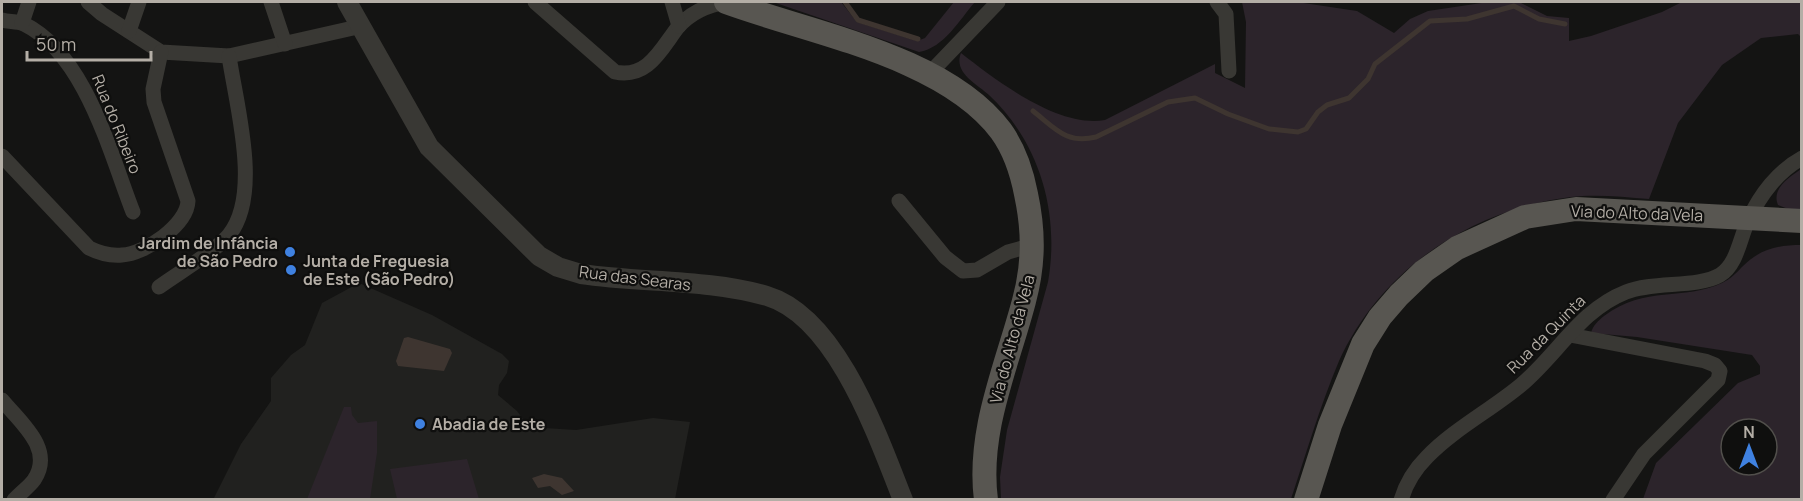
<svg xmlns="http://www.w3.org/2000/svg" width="1803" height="501" font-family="Manrope,sans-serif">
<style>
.built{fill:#21211f}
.green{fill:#2c242b;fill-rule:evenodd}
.water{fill:#3e3530}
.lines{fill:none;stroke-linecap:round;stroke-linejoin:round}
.stream{stroke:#3e3530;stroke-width:5}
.minor{stroke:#393834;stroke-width:15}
.tertiary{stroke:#393834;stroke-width:20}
.primary{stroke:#585651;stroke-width:24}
.poi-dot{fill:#3f81e0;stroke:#0f0f0e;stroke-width:2}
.labels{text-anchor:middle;stroke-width:4.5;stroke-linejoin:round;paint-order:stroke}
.street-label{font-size:16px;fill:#b4aea6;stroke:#0f0f0e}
.poi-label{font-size:16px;font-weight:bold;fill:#b4aea6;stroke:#0f0f0e;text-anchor:start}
</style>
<rect width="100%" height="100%" fill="#141413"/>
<!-- built -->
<path class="built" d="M 359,283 L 432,315 L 502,354 L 509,361 L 507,373 L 499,385 L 498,395 L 517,411 L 529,427 L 576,430 L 653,418 L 690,422 L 675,499 L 213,500 L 241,444 L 271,401 L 271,378 L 291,355 L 305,345 L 322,303 Z"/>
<!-- green -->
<g class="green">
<path d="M 773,2 L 841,2 L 857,22 L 917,41 L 925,38 L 954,2 L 975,2 C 960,19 944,48 919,52 Z"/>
<path d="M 1242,2 L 1297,2 L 1357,11 L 1394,33 L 1410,19 L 1428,11 L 1488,2 L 1519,2 L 1547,16 L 1569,18 L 1569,41 L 1591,36 L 1662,12 L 1682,2 L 1801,2 L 1801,37 L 1798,34 L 1761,38 L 1722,65 L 1678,123 L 1649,199 C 1623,197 1596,194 1571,197 C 1472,209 1381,269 1339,361 C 1320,406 1306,454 1291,499 L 1001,499 L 1000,477 L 1007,430 L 1048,282 C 1060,213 1040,143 989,95 C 977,84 953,73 961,53 C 997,81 1058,128 1105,120 L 1215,64 L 1215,73 L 1245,88 L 1246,22 Z"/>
<path d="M 1801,169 L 1801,210 L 1788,209 L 1778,205 C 1771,188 1790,177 1801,169 Z"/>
<path d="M 1801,245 L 1801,499 L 1643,499 L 1656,463 L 1738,383 L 1760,374 L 1760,366 L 1752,355 L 1637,337 L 1591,333 C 1593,325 1598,321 1604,316 C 1645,285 1684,301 1722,283 C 1731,279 1737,272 1743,266 C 1760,249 1778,245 1801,245 ZM 1731,429 L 1767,429 L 1767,465 L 1731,465 Z"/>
<path d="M 344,407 L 351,407 L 352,415 L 358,423 L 377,421 L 377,453 L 370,499 L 307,499 Z"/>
<path d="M 467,459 L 479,499 L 397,499 L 390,469 Z"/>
</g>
<!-- water -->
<g class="water">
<path d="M 408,337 L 450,349 L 452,353 L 444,371 L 398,366 L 396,361 L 404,338 Z"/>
<path d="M 544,474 L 562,478 L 574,491 L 562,495 L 550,486 L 538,488 L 532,478 Z"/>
</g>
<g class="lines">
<!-- stream -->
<g class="stream">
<path d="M 845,2 L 858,20 L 918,39"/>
<path d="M 1033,111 C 1056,129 1066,144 1096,137 L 1168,102 L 1195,98 L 1228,114 L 1269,129 L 1298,132 L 1306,129 L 1318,112 L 1327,105 L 1349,98 L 1368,79 L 1375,64 L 1430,21 L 1467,19 L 1514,6 L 1539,19 L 1565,24"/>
</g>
<!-- minor -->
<g class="minor">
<path d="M 88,2 L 102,14 L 161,52 L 229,56 L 362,26"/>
<path d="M 271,2 L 285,44"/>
<path d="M 535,2 L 615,72 C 648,79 661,49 678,27 C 691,12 707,5 727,2"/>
<path d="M 672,2 L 679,26"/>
<path d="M 1217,2 L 1226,14 L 1229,71"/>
<path d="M 2,20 C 9,22 17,21 24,24 C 85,54 110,153 133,212"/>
<path d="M 22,23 L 29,2"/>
<path d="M 129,31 L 139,2"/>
<path d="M 929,74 L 998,2"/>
<path d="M 2,156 L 89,248 C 99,253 111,256 122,255 C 145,254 187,225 188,201 L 154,102 L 153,89 L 161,52"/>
<path d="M 899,201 L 945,257 L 963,271 L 977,270 L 1008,252 L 1033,245"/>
<path d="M 159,287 C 178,273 216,251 229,235 C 262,194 236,105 229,56"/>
<path d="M 1570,335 L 1705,361 L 1715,365 L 1720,371 L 1718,380 L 1644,454 L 1613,500"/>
<path d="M 2,400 C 20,422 55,449 34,480 C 29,487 20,493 14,500"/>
<path d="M 1401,500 C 1406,483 1415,469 1427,457 C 1454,429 1491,410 1521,385 C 1558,354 1580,310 1626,292 C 1653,281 1698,288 1720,275 C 1738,264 1740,236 1749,219 C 1760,195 1778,171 1802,158"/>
</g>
<!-- tertiary -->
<path class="tertiary" d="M 347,2 L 429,147 L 539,256 L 558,267 L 581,274 C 642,283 708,279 767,296 C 837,317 878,437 903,500"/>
<!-- primary -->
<g class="primary">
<path d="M 726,2 C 810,33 945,56 1001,131 C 1014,149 1022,173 1026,194 C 1034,231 1034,264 1024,301 C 1007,366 977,431 986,500"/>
<path d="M 1306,500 L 1330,425 L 1363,344 L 1380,317 L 1399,295 L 1424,271 L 1457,248 L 1525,217 L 1576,209 L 1802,221"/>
</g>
</g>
<!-- markers -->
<g class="poi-dot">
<circle cx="290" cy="252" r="6"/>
<circle cx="291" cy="270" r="6"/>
<circle cx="420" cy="424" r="6"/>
</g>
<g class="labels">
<!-- street labels -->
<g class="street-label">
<text transform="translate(117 124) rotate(68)" y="6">Rua do Ribeiro</text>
<text transform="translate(1637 213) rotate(2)" y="6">Via do Alto da Vela</text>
<text transform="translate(635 278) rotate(7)" y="6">Rua das Searas</text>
<text transform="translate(1546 334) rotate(-45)" y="6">Rua da Quinta</text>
<text transform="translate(1012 339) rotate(-75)" y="6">Via do Alto da Vela</text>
</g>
<!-- poi labels -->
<g class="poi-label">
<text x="278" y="249" text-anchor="end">Jardim de Infância<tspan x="278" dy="18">de São Pedro</tspan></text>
<text x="303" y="267">Junta de Freguesia<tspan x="303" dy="18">de Este (São Pedro)</tspan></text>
<text x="432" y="430">Abadia de Este</text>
</g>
</g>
<!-- border -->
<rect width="1803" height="501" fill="none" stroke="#b4aea6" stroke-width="6"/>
<!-- north arrow -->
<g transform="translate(1749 447)"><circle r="28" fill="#0f0f0e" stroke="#514f4b" stroke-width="1.5"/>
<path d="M0-4.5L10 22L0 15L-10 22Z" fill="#3f81e0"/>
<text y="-9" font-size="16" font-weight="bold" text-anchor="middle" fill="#b4aea6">N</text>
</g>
<!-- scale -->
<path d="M27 51v9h124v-9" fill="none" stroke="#b4aea6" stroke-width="3"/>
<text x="36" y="51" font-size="18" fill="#b4aea6" stroke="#0f0f0e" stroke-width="4.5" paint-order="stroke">50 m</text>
</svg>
